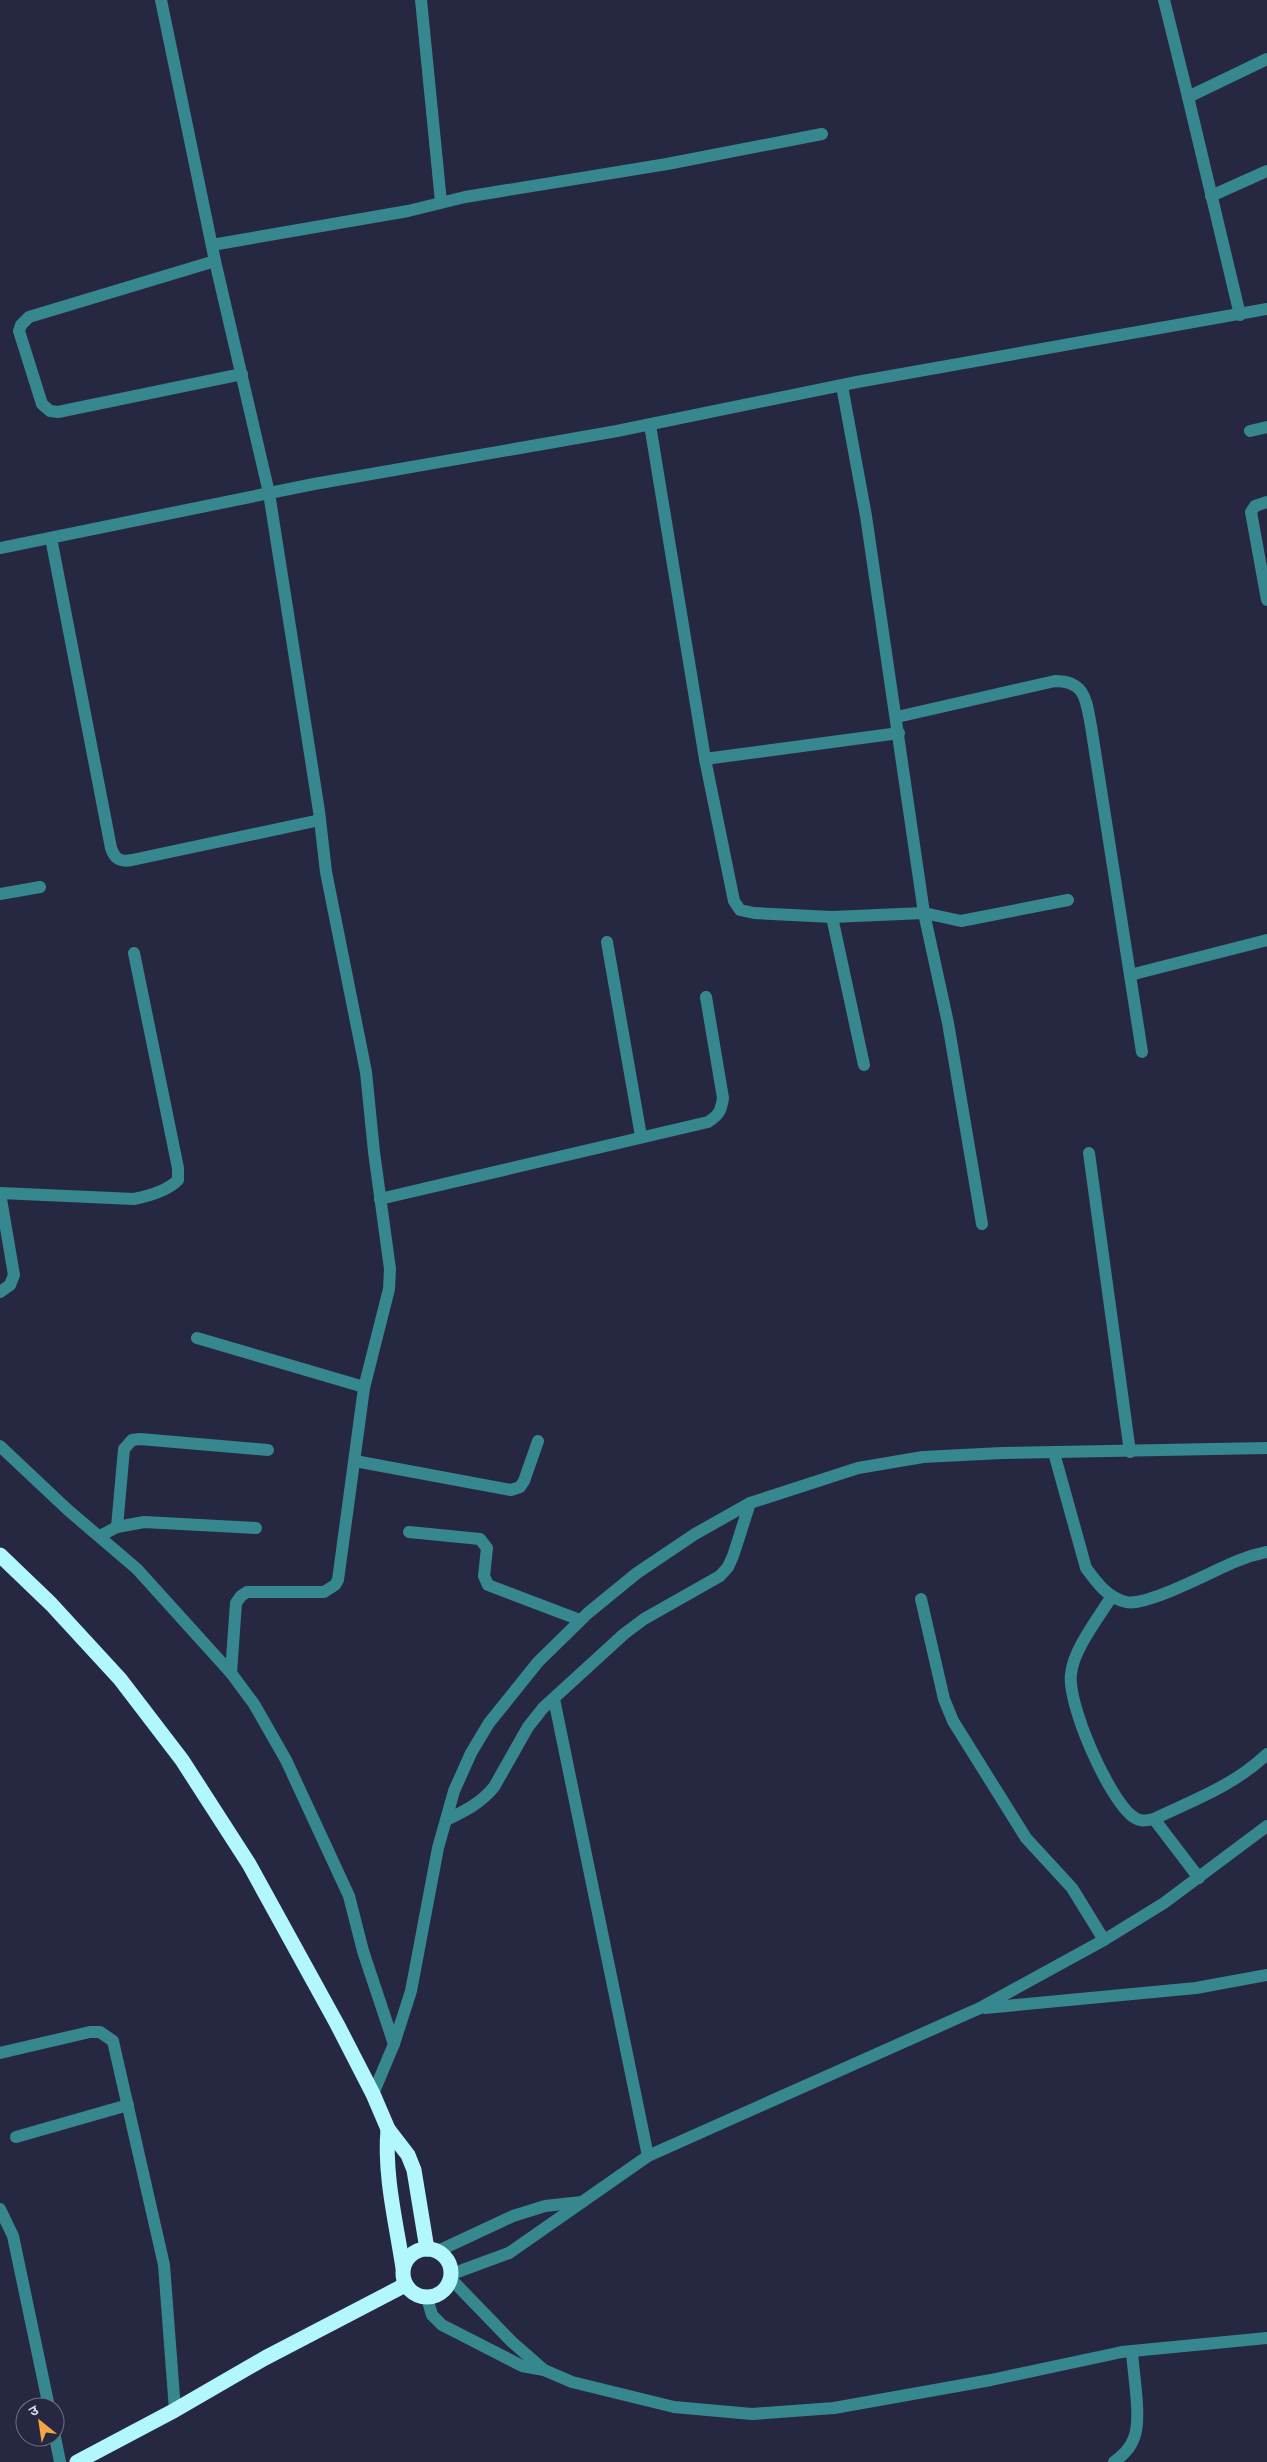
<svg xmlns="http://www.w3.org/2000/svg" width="1267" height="2462" font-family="Arial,'Noto Sans Devanagari',sans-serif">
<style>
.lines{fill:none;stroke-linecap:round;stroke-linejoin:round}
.minor{stroke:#37878e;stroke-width:12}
.highway{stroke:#b1f7fc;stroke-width:15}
</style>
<rect width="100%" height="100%" fill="#262842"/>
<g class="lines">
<!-- minor -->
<g class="minor">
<path d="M 161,0 L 215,261 L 269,493 L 319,811 L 326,872 L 366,1072 L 374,1152 L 390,1269 L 389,1289 L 364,1388 L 338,1580 L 335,1585 L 324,1592 L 247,1592 L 241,1596 L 236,1603 L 231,1673"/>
<path d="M 421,0 L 441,202"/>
<path d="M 1164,0 L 1188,97"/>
<path d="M 1211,196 L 1267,171"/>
<path d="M 212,245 L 408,211 L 465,197 L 667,164 L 822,134"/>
<path d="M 215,261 L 29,317 L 21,325 L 19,331 L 42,404 L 50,411 L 58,412 L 242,374"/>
<path d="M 1240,315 L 1188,97 L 1267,59"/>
<path d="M 842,386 L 866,516 L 924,913 L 948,1023 L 982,1224"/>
<path d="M 650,425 L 705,759 L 734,901 L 740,910 L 754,913 L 832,917 L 924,913 L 961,921 L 1068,900"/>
<path d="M 1250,431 L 1267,427"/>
<path d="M 1267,502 L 1255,506 L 1251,512 L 1267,600"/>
<path d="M 51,538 L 111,848 C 115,860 121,862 132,860 L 320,820"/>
<path d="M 0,548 L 314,484 L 617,431 L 857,382 L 1267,309"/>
<path d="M 897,717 L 1055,681 C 1086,681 1086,701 1091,726 L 1142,1052"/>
<path d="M 705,759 L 899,733"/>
<path d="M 0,894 L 40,887"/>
<path d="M 832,917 L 864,1065"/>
<path d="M 607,942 L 641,1136"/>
<path d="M 1130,975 L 1267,940"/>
<path d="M 1089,1153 L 1130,1452"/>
<path d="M 0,1193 L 134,1199 C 149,1196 167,1191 178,1180 L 178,1168 L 134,953"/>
<path d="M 0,1193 L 14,1275 L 10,1285 L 0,1292"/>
<path d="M 380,1199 L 708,1122 C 719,1115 721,1111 723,1098 L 706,997"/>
<path d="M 197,1338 L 364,1387"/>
<path d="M 0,1446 L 68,1510 L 137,1569 L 231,1673 L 254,1704 L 286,1760 L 349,1896 L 363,1951 L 394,2044"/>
<path d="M 1054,1453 L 1086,1568 C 1097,1583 1108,1598 1126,1602 C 1147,1607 1214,1570 1237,1561 C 1247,1557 1257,1554 1267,1552"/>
<path d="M 355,1461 L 511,1490 L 520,1487 L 524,1481 L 538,1441"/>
<path d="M 117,1527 L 124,1449 L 132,1440 L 140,1439 L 268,1450"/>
<path d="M 409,1532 L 480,1539 L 487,1548 L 484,1576 L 488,1585 L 580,1620"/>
<path d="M 100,1536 L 117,1527 L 144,1522 L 256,1528"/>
<path d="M 1112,1596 C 1099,1617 1073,1650 1071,1674 C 1067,1704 1108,1797 1132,1816 C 1140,1822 1145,1821 1154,1819 C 1196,1799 1233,1786 1267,1754"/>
<path d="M 921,1599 L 944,1699 L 953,1721 L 1026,1838 L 1072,1888 L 1104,1940"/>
<path d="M 554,1699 L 648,2156"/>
<path d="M 1154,1819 L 1199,1878"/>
<path d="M 446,1820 C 465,1811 481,1803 494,1787 L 528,1727 L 543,1708 L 624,1634 L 644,1619 L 720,1576 L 728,1567 L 733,1556 L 750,1503"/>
<path d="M 985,2008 L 1196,1988 L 1267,1975"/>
<path d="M 0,2053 L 90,2032 L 100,2032 L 113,2041 L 164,2265 L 175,2410"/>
<path d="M 373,2094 L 394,2044 L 411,1991 L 438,1848 L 454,1791 L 471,1753 L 489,1723 L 538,1662 L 588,1613 L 637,1573 L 695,1534 L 750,1503 L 858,1468 L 923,1457 L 1002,1453 L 1267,1448"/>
<path d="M 16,2137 L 128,2105"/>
<path d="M 0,2209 L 13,2236 L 49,2407"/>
<path d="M 438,2251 L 513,2216 L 545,2206 L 582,2202"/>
<path d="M 452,2274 L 509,2253 L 648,2156 L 980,2008 L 1104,1940 L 1164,1903 L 1267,1826"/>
<path d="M 451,2279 L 512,2342 L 544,2370"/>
<path d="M 427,2298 L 432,2315 L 442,2325 L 522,2366 L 544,2370 L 572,2382 L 674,2407 L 752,2414 L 834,2408 L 991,2380 L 1122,2352 L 1267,2338"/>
<path d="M 55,2437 L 60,2462"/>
<path d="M 1114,2462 C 1123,2455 1130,2449 1134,2438 C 1142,2418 1133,2374 1132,2351"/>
</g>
<!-- highway -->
<g class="highway">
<path d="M 0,1555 L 51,1604 L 120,1679 L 182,1760 L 249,1864 L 337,2024 L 373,2094 L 388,2129 L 408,2155 L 414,2170 L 427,2249"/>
<path d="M 388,2129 C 384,2175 396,2222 403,2268"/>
<circle cx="427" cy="2273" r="24"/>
<path d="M 77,2462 L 175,2410 L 265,2358 L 405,2285"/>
</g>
</g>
<!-- north arrow -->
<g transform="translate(40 2422) rotate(330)"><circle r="24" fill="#262842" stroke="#6d6f85"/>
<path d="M0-4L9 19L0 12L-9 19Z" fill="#f4a444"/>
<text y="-8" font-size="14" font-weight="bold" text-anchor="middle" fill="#d7d9ea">उ</text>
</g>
</svg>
